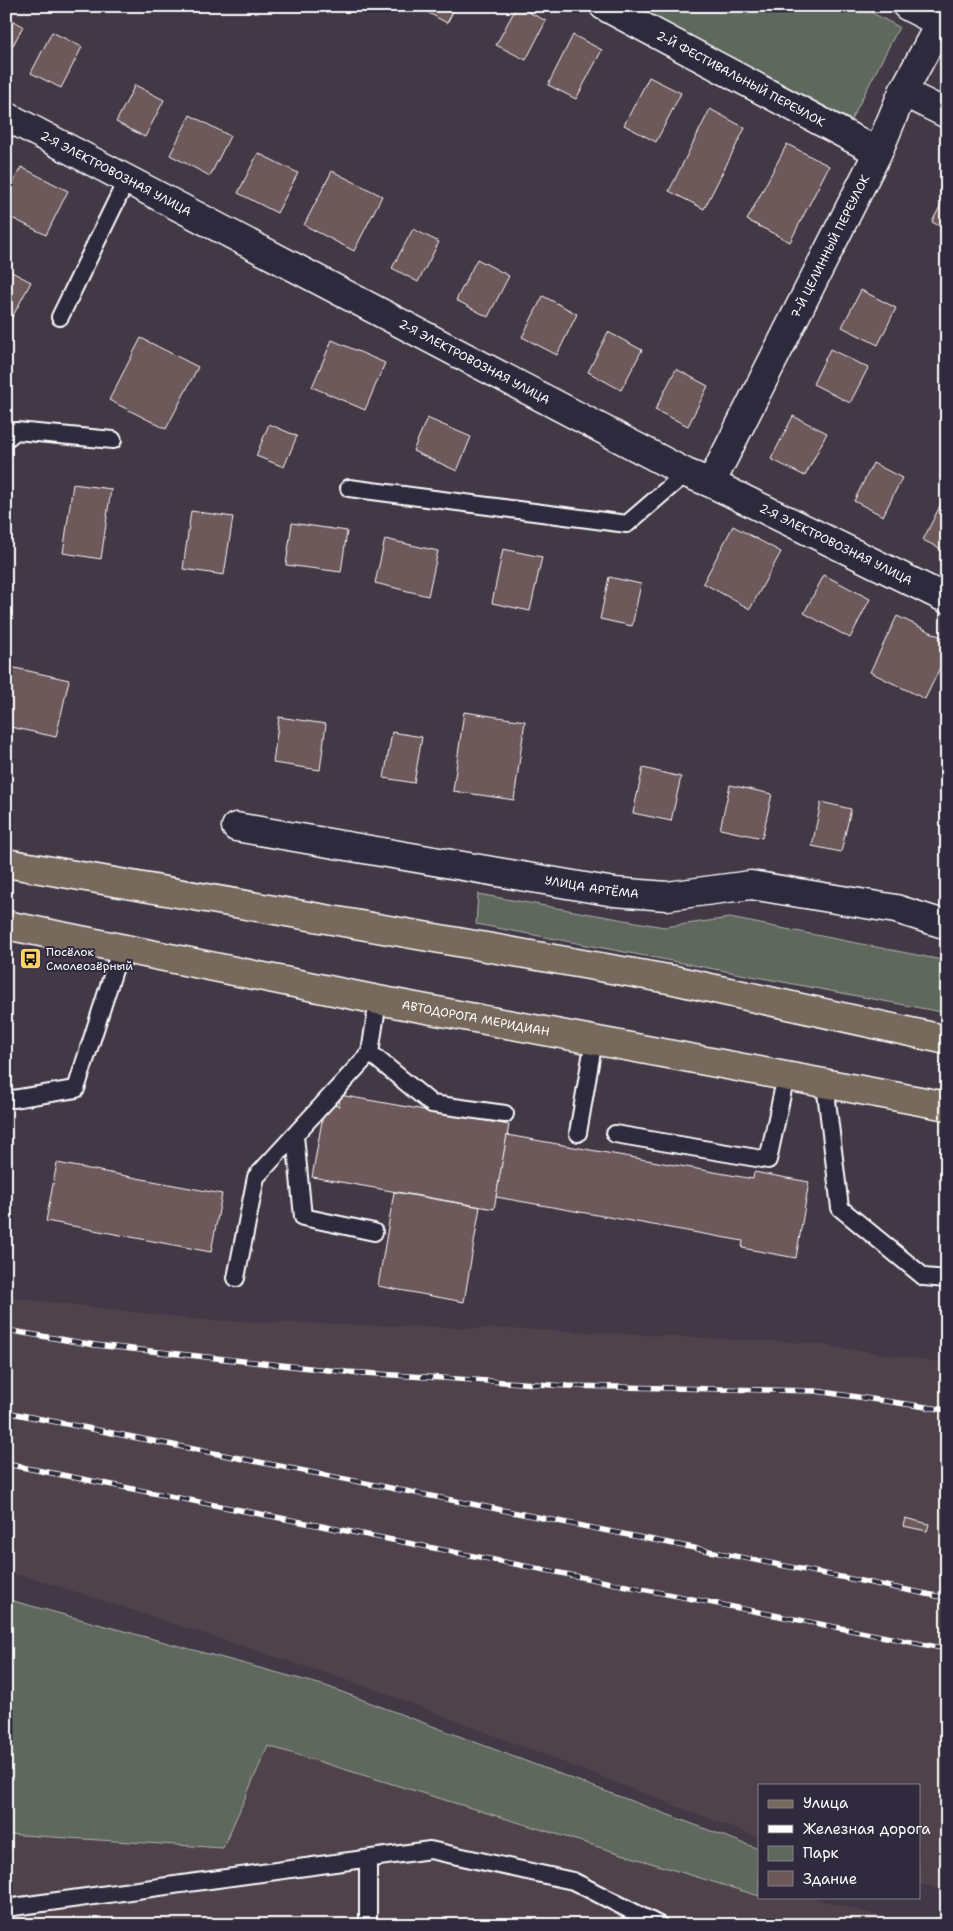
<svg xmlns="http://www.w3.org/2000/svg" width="953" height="1931" font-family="'Shantell Sans',sans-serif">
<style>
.built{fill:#4f424c}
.green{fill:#5f685c;stroke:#afb4ae}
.building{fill:#6d595a;stroke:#fff}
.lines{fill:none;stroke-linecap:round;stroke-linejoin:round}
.service-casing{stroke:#fff;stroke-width:20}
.minor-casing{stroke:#fff;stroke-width:31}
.primary-casing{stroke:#fff;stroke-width:31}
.service{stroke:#2f2a3d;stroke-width:16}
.minor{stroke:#2f2a3d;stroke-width:28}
.primary{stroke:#77695c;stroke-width:28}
.rail-casing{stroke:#fff;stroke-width:5.5}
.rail{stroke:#2f2a3d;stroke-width:4;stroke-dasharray:11;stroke-linecap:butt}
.labels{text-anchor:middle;stroke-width:4;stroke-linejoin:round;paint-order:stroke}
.street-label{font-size:12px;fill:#fff;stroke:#2f2a3d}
.poi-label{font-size:12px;fill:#fff;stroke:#2f2a3d;text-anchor:start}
</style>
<rect width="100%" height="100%" fill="#423846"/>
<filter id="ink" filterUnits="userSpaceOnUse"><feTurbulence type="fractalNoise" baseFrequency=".02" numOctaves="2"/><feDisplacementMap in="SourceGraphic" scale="10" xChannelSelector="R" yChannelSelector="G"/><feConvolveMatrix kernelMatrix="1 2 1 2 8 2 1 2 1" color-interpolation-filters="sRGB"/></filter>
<g filter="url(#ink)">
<!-- built -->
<g class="built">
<path d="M 6,1297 L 202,1320 L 569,1331 L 806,1343 L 947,1363 L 947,1891 L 919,1884 L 919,1785 L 759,1785 L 759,1838 L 371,1688 L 33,1578 L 6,1572 Z"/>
<path d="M 6,1693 L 269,1737 L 759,1884 L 759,1897 L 809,1897 L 915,1925 L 6,1925 Z"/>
</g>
<!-- green -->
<g class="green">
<path d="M 636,6 L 859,6 L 899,27 L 851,120 Z"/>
<path d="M 478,894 L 664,927 L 730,918 L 947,961 L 947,1013 L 476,924 Z"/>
<path d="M 6,1599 L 326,1686 L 759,1849 L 759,1896 L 268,1746 L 223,1848 L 6,1834 Z"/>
</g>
<!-- building -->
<g class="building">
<path d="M 416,6 L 456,6 L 447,23 Z"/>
<path d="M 517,6 L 546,21 L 526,60 L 496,45 Z"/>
<path d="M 6,17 L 23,26 L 6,59 Z"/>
<path d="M 52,32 L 82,47 L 61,88 L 31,73 Z"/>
<path d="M 573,35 L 602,50 L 576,99 L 548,85 Z"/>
<path d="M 649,77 L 681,93 L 656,142 L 624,125 Z"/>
<path d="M 135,85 L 164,100 L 145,137 L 116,122 Z"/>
<path d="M 710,109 L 745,128 L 704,209 L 669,191 Z"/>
<path d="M 190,115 L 230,136 L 210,176 L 170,155 Z"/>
<path d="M 787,144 L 829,166 L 790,242 L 747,220 Z"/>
<path d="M 258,153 L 298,173 L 277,213 L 238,193 Z"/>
<path d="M 21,167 L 68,191 L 46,235 L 6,215 L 6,197 Z"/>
<path d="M 332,171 L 382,196 L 354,251 L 304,225 Z"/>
<path d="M 947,193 L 947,230 L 932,222 Z"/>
<path d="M 413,229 L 439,242 L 418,282 L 392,268 Z"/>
<path d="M 477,259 L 509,276 L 488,317 L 456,300 Z"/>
<path d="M 6,269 L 31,282 L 7,327 L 6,327 Z"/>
<path d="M 861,290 L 896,308 L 878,345 L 842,327 Z"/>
<path d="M 543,296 L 577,314 L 557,355 L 522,337 Z"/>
<path d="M 608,332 L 642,350 L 621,390 L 588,372 Z"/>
<path d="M 141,338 L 198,367 L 166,429 L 109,400 Z"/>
<path d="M 332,340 L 385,363 L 365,410 L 312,387 Z"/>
<path d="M 830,349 L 868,368 L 850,403 L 813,384 Z"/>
<path d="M 676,369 L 708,386 L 688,426 L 655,410 Z"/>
<path d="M 793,416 L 827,433 L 805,476 L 771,459 Z"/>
<path d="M 427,418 L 471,437 L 457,471 L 413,451 Z"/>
<path d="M 269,424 L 297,436 L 284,467 L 256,456 Z"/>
<path d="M 873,463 L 902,478 L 883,516 L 854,501 Z"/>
<path d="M 73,484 L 111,489 L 101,559 L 63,553 Z"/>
<path d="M 944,498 L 947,499 L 947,552 L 923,540 Z"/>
<path d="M 191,511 L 233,517 L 224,575 L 183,569 Z"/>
<path d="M 292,523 L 347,531 L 341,572 L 286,565 Z"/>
<path d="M 733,526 L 781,552 L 750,609 L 703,583 Z"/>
<path d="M 385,539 L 438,551 L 428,596 L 375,583 Z"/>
<path d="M 503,549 L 542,557 L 530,611 L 492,603 Z"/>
<path d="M 824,575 L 870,599 L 850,638 L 804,613 Z"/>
<path d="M 609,577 L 641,584 L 632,626 L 600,619 Z"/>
<path d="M 897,616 L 947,640 L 947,653 L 925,699 L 870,672 Z"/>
<path d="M 6,666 L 69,680 L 56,737 L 6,726 Z"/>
<path d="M 464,712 L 525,721 L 514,800 L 453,791 Z"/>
<path d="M 279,717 L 326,724 L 320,770 L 273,763 Z"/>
<path d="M 392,732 L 422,737 L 414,783 L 384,778 Z"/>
<path d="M 643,768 L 681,777 L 671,821 L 633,813 Z"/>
<path d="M 730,785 L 772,794 L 762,838 L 720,829 Z"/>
<path d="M 821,802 L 851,809 L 841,852 L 812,846 Z"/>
<path d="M 340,1095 L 509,1125 L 494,1209 L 312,1177 L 325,1104 L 339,1106 Z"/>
<path d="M 507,1135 L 753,1179 L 754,1172 L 809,1182 L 796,1258 L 742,1248 L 743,1241 L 496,1197 Z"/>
<path d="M 57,1163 L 222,1194 L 211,1252 L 46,1221 Z"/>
<path d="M 394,1192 L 480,1207 L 464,1302 L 378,1286 Z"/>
<path d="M 905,1518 L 929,1524 L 927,1531 L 903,1526 Z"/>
<path d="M 396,1918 L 435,1925 L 395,1925 Z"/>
</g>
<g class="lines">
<defs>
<g id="service">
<path d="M 60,317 L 127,179"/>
<path d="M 6,439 L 16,431 L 113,440"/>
<path d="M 349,488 L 627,524 L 686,473"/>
<path d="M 378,1000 L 370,1053 L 432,1104 L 505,1114"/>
<path d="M 825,1084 L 840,1208 L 924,1277 L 947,1279"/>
<path d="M 13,1099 L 76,1089 L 121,948"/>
<path d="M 578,1133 L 594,1040"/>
<path d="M 615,1134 L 768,1160 L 786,1076"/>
<path d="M 295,1136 L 303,1217 L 374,1232"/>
<path d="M 236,1278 L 256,1177 L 370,1053"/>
<path d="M 6,1908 L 430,1850 L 573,1881 L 659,1925"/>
<path d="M 368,1925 L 368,1859"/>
</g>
<g id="minor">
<path id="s1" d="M 604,6 L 878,152"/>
<path d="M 907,6 L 940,23"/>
<path d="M 903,92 L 947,114"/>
<path id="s2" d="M 6,116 L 686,473 L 711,483 L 947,599"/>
<path id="s3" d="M 711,483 L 878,152 L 903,92 L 947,10"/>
<path id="s4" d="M 236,827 L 614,892 L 667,896 L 751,885 L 896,909 L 947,925"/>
</g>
<g id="primary">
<path d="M 6,863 L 674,980 L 947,1040"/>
<path id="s5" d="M 6,925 L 378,1000 L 947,1106"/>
</g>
</defs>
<!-- service casing -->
<use href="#service" class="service-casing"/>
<!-- minor casing -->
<use href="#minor" class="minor-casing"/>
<!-- primary casing -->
<use href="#primary" class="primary-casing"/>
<!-- service -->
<use href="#service" class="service"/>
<!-- minor -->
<use href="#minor" class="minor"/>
<!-- primary -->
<use href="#primary" class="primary"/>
<defs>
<g id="rail">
<path d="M 6,1330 L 95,1345 L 347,1372 L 567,1386 L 816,1391 L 947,1410"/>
<path d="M 6,1412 L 947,1598"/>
<path d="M 6,1464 L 947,1649"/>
</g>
</defs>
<!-- rail casing -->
<use href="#rail" class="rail-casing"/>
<!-- rail -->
<use href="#rail" class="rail"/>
</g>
</g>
<!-- icons -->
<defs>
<symbol id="bus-square" viewBox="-11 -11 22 22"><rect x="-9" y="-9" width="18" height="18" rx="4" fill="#ffd166" stroke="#2f2a3d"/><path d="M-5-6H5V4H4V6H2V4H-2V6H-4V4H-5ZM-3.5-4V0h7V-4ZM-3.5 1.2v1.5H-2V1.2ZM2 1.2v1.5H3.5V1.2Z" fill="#111"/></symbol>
</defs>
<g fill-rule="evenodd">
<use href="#bus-square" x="18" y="946" width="25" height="25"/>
</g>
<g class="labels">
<!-- street labels -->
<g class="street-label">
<text dy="4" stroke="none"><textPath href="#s1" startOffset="155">2-Й ФЕСТИВАЛЬНЫЙ ПЕРЕУЛОК</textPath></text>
<text dy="4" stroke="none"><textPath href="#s2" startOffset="124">2-Я ЭЛЕКТРОВОЗНАЯ УЛИЦА</textPath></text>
<text dy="4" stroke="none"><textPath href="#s3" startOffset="265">7-Й ЦЕЛИННЫЙ ПЕРЕУЛОК</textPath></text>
<text dy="4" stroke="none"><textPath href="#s2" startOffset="529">2-Я ЭЛЕКТРОВОЗНАЯ УЛИЦА</textPath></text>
<text dy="4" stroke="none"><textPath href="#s2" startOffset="934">2-Я ЭЛЕКТРОВОЗНАЯ УЛИЦА</textPath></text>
<text dy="4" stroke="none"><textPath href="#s4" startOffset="361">УЛИЦА АРТЁМА</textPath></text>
<text dy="4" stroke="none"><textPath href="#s5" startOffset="479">АВТОДОРОГА МЕРИДИАН</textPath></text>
</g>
<!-- poi labels -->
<g class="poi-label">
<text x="46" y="956">Посёлок<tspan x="46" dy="14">Смолеозёрный</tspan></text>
</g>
</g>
<!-- margin -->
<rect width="953" height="1931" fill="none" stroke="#2f2a3d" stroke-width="25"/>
<rect x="12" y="12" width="928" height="1906" fill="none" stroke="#fff" stroke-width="2" filter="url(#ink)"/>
<!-- legend -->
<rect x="758" y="1784" width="162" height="115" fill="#2f2a3d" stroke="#827f8b"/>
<rect x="768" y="1800" width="25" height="8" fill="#77695c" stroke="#827f8b"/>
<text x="803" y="1808" font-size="15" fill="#ffffff">Улица</text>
<rect x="768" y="1825" width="25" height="8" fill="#ffffff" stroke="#827f8b"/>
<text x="803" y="1834" font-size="15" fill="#ffffff">Железная дорога</text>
<rect x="768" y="1846" width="25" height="15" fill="#5f685c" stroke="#827f8b"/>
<text x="803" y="1858" font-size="15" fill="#ffffff">Парк</text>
<rect x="768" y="1871" width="25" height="15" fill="#6d595a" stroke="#827f8b"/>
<text x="803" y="1884" font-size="15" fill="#ffffff">Здание</text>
</svg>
